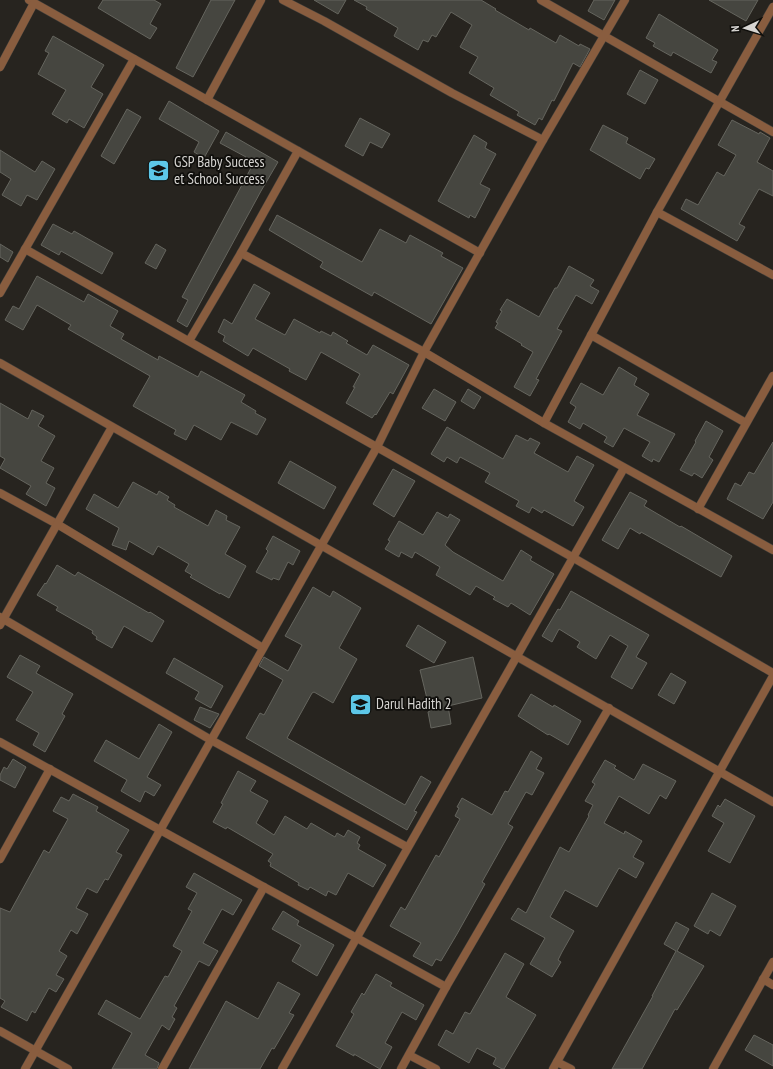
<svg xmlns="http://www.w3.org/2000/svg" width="773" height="1069" font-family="'PT Sans Narrow',sans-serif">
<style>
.building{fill:#464640;stroke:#65655e}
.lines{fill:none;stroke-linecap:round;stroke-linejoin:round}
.minor-casing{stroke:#43403c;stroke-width:9}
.minor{stroke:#895d3f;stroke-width:8}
.labels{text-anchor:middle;stroke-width:3.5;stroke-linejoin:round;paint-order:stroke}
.poi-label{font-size:15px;fill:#d7d5d2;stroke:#0f0e0b;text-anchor:start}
</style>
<rect width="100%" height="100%" fill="#27241f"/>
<!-- building -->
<g class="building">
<path d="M 103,0 L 154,0 L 161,4 L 150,24 L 157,28 L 150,39 L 98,8 Z"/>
<path d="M 211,0 L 235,0 L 193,77 L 176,68 Z"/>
<path d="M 314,0 L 346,0 L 338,14 Z"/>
<path d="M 354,0 L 481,0 L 496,9 L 495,10 L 529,30 L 530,28 L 556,43 L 560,35 L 579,46 L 580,44 L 590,49 L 580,67 L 573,63 L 554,101 L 552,100 L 542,120 L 539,118 L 535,125 L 517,115 L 519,112 L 490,95 L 494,88 L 469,73 L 478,57 L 460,47 L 472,25 L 451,12 L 436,37 L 432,35 L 428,42 L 423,40 L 418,50 L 394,36 L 398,28 L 366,9 L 367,7 Z"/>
<path d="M 594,0 L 615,0 L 604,20 L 588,11 Z"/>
<path d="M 709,0 L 758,0 L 746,21 Z"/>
<path d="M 659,14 L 718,50 L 712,60 L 717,62 L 711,73 L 673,52 L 671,56 L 653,46 L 655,43 L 646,38 Z"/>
<path d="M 53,36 L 104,65 L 91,87 L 103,94 L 84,128 L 69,119 L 67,123 L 52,114 L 66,90 L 38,74 L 49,53 L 45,51 Z"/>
<path d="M 640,70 L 658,80 L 645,104 L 627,94 Z"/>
<path d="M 169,101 L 219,131 L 204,158 L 194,152 L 199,142 L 159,119 Z"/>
<path d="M 127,109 L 141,117 L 114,164 L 101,156 Z"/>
<path d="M 360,118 L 390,134 L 382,148 L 370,142 L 363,156 L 345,146 Z"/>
<path d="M 732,120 L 759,134 L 760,132 L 770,138 L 757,162 L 773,171 L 773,196 L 759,189 L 739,224 L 745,227 L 737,241 L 681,209 L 686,199 L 698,205 L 717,172 L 724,176 L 736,155 L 718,145 Z"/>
<path d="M 603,125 L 628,138 L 626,143 L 655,159 L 649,169 L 646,168 L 640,179 L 590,150 Z"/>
<path d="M 226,132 L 278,162 L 261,191 L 187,327 L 177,321 L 188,300 L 182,297 L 251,168 L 243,164 L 246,157 L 220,143 Z"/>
<path d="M 474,135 L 487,143 L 485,148 L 496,154 L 480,184 L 490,189 L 475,218 L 470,215 L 469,218 L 438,201 Z"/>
<path d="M 0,150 L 35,172 L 42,161 L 55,169 L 37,200 L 27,195 L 21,206 L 2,195 L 11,179 L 0,172 Z"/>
<path d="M 277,215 L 362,262 L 380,229 L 406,243 L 410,235 L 443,253 L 441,256 L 463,268 L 431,324 L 374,292 L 372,296 L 320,267 L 323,262 L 269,230 Z"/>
<path d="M 53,224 L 72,234 L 74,231 L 113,253 L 102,274 L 61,251 L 59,255 L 41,245 Z"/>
<path d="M 0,244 L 13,252 L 8,262 L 0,257 Z"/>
<path d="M 156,244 L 166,250 L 156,269 L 145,263 Z"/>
<path d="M 569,266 L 594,280 L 590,286 L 599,291 L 592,304 L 576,295 L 557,329 L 562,331 L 536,379 L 539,380 L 530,396 L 514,387 L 533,352 L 521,345 L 522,344 L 495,328 L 498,323 L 496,322 L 502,311 L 500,310 L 507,299 L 539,317 L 555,288 L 557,288 Z"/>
<path d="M 37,276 L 84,302 L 88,294 L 118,311 L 110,326 L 124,334 L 121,339 L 158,360 L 159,356 L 198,377 L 201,371 L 245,395 L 241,402 L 256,411 L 255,413 L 266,419 L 257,435 L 231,422 L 221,440 L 194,425 L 186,440 L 174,434 L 176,430 L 133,406 L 150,376 L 68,329 L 71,325 L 37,305 L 23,330 L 5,320 L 13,306 L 19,309 Z"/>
<path d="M 254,284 L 270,293 L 255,319 L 283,334 L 285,335 L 294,319 L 320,333 L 321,331 L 331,336 L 333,332 L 348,341 L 346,343 L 367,355 L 373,345 L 409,365 L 393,394 L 390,392 L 376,415 L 375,414 L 372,418 L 346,403 L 355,387 L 353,387 L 360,374 L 321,352 L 306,380 L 289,371 L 290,369 L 253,348 L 248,356 L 223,341 L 225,336 L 218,332 L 224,319 L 232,324 Z"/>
<path d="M 619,367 L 637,378 L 634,385 L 649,394 L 637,415 L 675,434 L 659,462 L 653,459 L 652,462 L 642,456 L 650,442 L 624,428 L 613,447 L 604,442 L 607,437 L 583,423 L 580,429 L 568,422 L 576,407 L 570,403 L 581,383 L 603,395 Z"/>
<path d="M 434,389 L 456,402 L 445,421 L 422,408 Z"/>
<path d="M 468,389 L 481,397 L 474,409 L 461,401 Z"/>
<path d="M 0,403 L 28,419 L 32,410 L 44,416 L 38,426 L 55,436 L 41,461 L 54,468 L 46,483 L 55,488 L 46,506 L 26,494 L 31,486 L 0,468 L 5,459 L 0,456 Z"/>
<path d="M 706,421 L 723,431 L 709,457 L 713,460 L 702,478 L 694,473 L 692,476 L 680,470 L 696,442 L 695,441 Z"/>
<path d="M 447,427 L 503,459 L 516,435 L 528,441 L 530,438 L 540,443 L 534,453 L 568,472 L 577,456 L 594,465 L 574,501 L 584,507 L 573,526 L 544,510 L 542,513 L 532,507 L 529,513 L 516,506 L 519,501 L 485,482 L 490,473 L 462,458 L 460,457 L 457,463 L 447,457 L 444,462 L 431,454 Z"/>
<path d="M 773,442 L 773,502 L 763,519 L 727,499 L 735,483 L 741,486 L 749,472 L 754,474 Z"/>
<path d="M 290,461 L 336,487 L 324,509 L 278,483 Z"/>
<path d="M 393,469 L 415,481 L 394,517 L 373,504 Z"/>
<path d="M 133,482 L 157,495 L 159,491 L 169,497 L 167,500 L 175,505 L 174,507 L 208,526 L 216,510 L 227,516 L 226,520 L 240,527 L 225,554 L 246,566 L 229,598 L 220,593 L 220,594 L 190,577 L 192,575 L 185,571 L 189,564 L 158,546 L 153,555 L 129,541 L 126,550 L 112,545 L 119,528 L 86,509 L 94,494 L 118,508 Z"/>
<path d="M 630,492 L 647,501 L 644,506 L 680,527 L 681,526 L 732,556 L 721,577 L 641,532 L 640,534 L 630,528 L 618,549 L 602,540 Z"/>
<path d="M 437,512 L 448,518 L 450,514 L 460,520 L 445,545 L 453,552 L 503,581 L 521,550 L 532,557 L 530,560 L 554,574 L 530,615 L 511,603 L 508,607 L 493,599 L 495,597 L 476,586 L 470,595 L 436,575 L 440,567 L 415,552 L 412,558 L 401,552 L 399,557 L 385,549 L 390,541 L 388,540 L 399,521 L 423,535 Z"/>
<path d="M 273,536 L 300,551 L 293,565 L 288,562 L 279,580 L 273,578 L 272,580 L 256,572 L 268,551 L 266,549 Z"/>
<path d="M 57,565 L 75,576 L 78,572 L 149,613 L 150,612 L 164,621 L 152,642 L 124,626 L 112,648 L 96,639 L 97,637 L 92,633 L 93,631 L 56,610 L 58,607 L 37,595 L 45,583 L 46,584 Z"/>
<path d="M 313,587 L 330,597 L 333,591 L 361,608 L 339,648 L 357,659 L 333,703 L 314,692 L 312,693 L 287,738 L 405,805 L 421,776 L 431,782 L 414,811 L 417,812 L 407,830 L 246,738 L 260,713 L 264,715 L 283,680 L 259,666 L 264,657 L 288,671 L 302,645 L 285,636 Z"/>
<path d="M 571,591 L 649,635 L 636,657 L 647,663 L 632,689 L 611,677 L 628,646 L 610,635 L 596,659 L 577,647 L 580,642 L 559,629 L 552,642 L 542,636 L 558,609 L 560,610 Z"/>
<path d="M 418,625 L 446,642 L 434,663 L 406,646 Z"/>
<path d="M 20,655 L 40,666 L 36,673 L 73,694 L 62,714 L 65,716 L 45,752 L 33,745 L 39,733 L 16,720 L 33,692 L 7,677 Z"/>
<path d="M 473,657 L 482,698 L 448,706 L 451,724 L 431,728 L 428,712 L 430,711 L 420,670 Z"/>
<path d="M 174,658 L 223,686 L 211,708 L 195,699 L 199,692 L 166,673 Z"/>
<path d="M 671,673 L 686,682 L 674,704 L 658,695 Z"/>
<path d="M 531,694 L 553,707 L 554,705 L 581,721 L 568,745 L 549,734 L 548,735 L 518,716 Z"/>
<path d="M 200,707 L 219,714 L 210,728 L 194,720 Z"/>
<path d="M 159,724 L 172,732 L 147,777 L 161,785 L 154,796 L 145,791 L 140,802 L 121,791 L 127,780 L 94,761 L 106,740 L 139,759 Z"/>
<path d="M 531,751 L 542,758 L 536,769 L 544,773 L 532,795 L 526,792 L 508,824 L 513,827 L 482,882 L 485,884 L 457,934 L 441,961 L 436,959 L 432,966 L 413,956 L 421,943 L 390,926 L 401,907 L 405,910 L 436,855 L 439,857 L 460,819 L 455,816 L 459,808 L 457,807 L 462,798 L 492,815 L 505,791 L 508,792 Z"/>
<path d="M 13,759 L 26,767 L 15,788 L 0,780 L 0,775 L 4,767 L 7,769 Z"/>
<path d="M 605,760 L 616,766 L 614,768 L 634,780 L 643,764 L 676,781 L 666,799 L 660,795 L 649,814 L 619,796 L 604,823 L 624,834 L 625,831 L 642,841 L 633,857 L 644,863 L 636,878 L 619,868 L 597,907 L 565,890 L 550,917 L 574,931 L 562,952 L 558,960 L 561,962 L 552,977 L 530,964 L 545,938 L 511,919 L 518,908 L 526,913 L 560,847 L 569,852 L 589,816 L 588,815 L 593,805 L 585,801 L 595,784 L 592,782 Z"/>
<path d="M 238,771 L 256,781 L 250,791 L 268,801 L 256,823 L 274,835 L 285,816 L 307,829 L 311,823 L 335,837 L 337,833 L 344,837 L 348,830 L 360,837 L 357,843 L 360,845 L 358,849 L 386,865 L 373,887 L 348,873 L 336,895 L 328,891 L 326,896 L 310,887 L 308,890 L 298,885 L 299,883 L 270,866 L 271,863 L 268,861 L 273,854 L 227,827 L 226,829 L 213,822 L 223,804 L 221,803 Z"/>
<path d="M 73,794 L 98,807 L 96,811 L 129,830 L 116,852 L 122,855 L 108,880 L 105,879 L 97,893 L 87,888 L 76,908 L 88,914 L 77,934 L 71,930 L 59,951 L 67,956 L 56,975 L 64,979 L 56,992 L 49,988 L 35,1013 L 32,1011 L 27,1021 L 1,1007 L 5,1001 L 0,998 L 0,908 L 10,912 L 44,850 L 49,853 L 68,819 L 53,811 L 61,797 L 69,801 Z"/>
<path d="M 725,799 L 755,816 L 730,863 L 708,851 L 724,823 L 712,816 L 718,805 L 720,807 Z"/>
<path d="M 194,873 L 242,900 L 233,915 L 222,909 L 203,943 L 218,951 L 209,966 L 199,961 L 174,1006 L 177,1008 L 172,1017 L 175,1019 L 169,1030 L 162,1025 L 145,1055 L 159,1063 L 157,1069 L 112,1069 L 132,1033 L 98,1014 L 106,1000 L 140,1019 L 165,976 L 168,977 L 182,951 L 173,946 L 192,911 L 188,909 L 197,893 L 186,887 Z"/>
<path d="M 712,893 L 736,906 L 720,936 L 710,930 L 708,934 L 694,926 Z"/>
<path d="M 283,911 L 299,921 L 297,925 L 334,945 L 317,976 L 292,961 L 301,945 L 272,929 Z"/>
<path d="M 676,922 L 689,929 L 677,951 L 704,966 L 677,1010 L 675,1009 L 642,1069 L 612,1069 L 653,996 L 652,996 L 676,951 L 664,944 Z"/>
<path d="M 505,953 L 524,964 L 506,997 L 536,1015 L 504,1069 L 502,1069 L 493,1064 L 496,1058 L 477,1048 L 469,1063 L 438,1045 L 446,1030 L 453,1034 L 465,1012 L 470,1014 Z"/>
<path d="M 376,974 L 392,983 L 390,986 L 424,1005 L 416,1020 L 402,1012 L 385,1043 L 392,1047 L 380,1069 L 354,1054 L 354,1056 L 336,1046 L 354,1014 L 351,1012 L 362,993 L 364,995 Z"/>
<path d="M 278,982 L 300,994 L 289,1013 L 294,1015 L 274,1049 L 272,1048 L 260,1069 L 189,1069 L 226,1001 L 258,1019 Z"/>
<path d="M 754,1035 L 773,1045 L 773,1066 L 745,1050 Z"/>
</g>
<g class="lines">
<defs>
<g id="minor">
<path d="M 29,0 L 480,253"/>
<path d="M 283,0 L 324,21 L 452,93 L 543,140"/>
<path d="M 541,0 L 773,132"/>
<path d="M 0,67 L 34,3"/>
<path d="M 207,100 L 261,0"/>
<path d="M 657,212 L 773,275"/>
<path d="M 25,249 L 572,557 L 773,673"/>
<path d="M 241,253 L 424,352 L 544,423 L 773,550"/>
<path d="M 0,293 L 134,59"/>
<path d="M 591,335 L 746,423"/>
<path d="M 189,341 L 241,253 L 298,151"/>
<path d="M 0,363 L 773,802"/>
<path d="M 544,423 L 657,212 L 773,7"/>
<path d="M 0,493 L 57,524 L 263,648"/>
<path d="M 698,509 L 773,376"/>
<path d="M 0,617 L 211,740 L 407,847"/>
<path d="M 0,625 L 112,427"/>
<path d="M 0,742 L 446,987"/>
<path d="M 0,859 L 50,769"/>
<path d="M 763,979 L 773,985"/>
<path d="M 0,1031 L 68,1069"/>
<path d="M 409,1055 L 436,1069"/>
<path d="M 557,1062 L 571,1069"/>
<path d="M 25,1069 L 377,447 L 424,352 L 543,140 L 625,0"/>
<path d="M 162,1069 L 264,887"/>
<path d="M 282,1069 L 624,468"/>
<path d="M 401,1069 L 446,987 L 609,708"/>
<path d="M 553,1069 L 773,676"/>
<path d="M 713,1069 L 773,962"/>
</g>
</defs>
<!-- minor casing -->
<use href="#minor" class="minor-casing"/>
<!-- minor -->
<use href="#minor" class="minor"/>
</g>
<!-- icons -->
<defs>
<symbol id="school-square" viewBox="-11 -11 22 22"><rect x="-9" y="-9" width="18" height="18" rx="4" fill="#5dc7e8" stroke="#0f0e0b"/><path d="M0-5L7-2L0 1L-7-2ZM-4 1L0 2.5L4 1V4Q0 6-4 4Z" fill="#111"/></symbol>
</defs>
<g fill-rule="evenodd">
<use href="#school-square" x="146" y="158" width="25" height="25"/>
<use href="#school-square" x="348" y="692" width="25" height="25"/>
</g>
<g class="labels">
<!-- poi labels -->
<g class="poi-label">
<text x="174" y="167">GSP Baby Success<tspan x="174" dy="17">et School Success</tspan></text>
<text x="376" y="709">Darul Hadith 2</text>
</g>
</g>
<!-- north arrow -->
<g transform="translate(745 28) rotate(266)" stroke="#0f0e0b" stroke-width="3" paint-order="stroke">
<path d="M0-3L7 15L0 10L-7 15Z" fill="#d7d5d2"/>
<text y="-6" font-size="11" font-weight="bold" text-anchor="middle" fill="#d7d5d2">N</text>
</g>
</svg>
